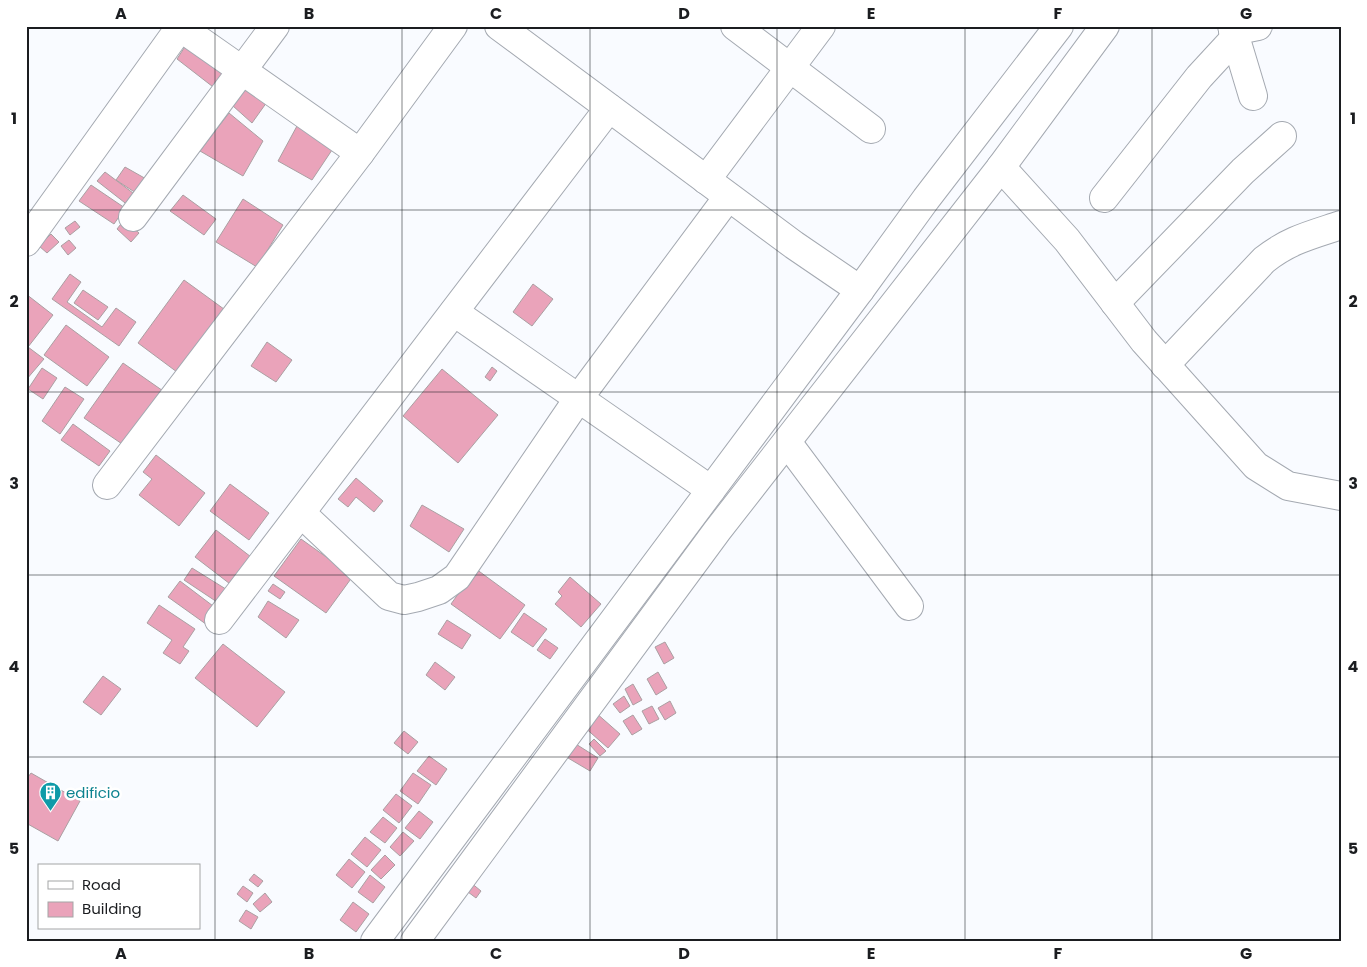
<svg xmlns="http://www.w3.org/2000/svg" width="1367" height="967" font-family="Poppins,sans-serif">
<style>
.building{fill:#eaa3ba;stroke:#aa9fa2}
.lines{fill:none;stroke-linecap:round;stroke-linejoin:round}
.minor-casing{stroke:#a4a9b1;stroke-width:30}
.minor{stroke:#fff;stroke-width:28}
.grid{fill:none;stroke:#1b1d20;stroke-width:1;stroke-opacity:0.55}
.labels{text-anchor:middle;stroke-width:5;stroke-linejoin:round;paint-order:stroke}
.culture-label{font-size:15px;fill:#0d838f;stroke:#fff;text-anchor:start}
.neatline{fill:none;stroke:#1b1d20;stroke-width:2}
.grid-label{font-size:16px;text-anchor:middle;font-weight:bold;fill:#1b1d20}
</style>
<rect width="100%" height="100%" fill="#f9fbff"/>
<!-- building -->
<g class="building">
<path d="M 186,45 L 231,72 L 217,90 L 177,59 Z"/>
<path d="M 247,84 L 267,102 L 252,123 L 233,106 Z"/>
<path d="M 229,113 L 263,141 L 243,176 L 200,151 Z"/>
<path d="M 297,126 L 334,147 L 312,180 L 278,161 Z"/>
<path d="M 125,167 L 148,180 L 136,193 L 116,180 Z"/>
<path d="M 105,172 L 137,196 L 129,206 L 97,181 Z"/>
<path d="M 91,185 L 125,208 L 114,224 L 79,201 Z"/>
<path d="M 183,195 L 216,219 L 204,235 L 170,211 Z"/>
<path d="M 243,199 L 283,225 L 257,267 L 216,242 Z"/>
<path d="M 124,220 L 139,233 L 131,242 L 117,229 Z"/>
<path d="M 75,221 L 80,227 L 70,235 L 65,228 Z"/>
<path d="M 51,234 L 59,242 L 47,253 L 39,246 Z"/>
<path d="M 69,240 L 76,248 L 68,255 L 61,246 Z"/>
<path d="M 70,274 L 81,282 L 67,302 L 102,327 L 116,308 L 136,322 L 119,346 L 52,299 Z"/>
<path d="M 184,280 L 228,312 L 181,375 L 138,343 Z"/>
<path d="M 533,284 L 553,299 L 532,326 L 513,312 Z"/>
<path d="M 83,290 L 108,307 L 98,320 L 74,303 Z"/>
<path d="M 26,294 L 53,315 L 28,347 L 44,359 L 26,380 Z"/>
<path d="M 66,325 L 109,357 L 87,386 L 44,355 Z"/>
<path d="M 267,342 L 292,360 L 276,382 L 251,366 Z"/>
<path d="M 123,363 L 166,393 L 128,448 L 84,418 Z"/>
<path d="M 492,367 L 497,371 L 490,381 L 485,377 Z"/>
<path d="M 42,368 L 57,378 L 43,399 L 28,389 Z"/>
<path d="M 442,369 L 498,415 L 458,463 L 403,416 Z"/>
<path d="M 65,387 L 84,399 L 60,434 L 42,421 Z"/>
<path d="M 73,424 L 110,451 L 99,466 L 61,440 Z"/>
<path d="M 156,455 L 205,493 L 179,526 L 139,495 L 152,479 L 143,472 Z"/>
<path d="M 356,478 L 383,501 L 374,512 L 356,497 L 348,507 L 338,499 Z"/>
<path d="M 230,484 L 269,513 L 249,540 L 210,511 Z"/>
<path d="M 422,505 L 464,529 L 449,552 L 410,526 Z"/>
<path d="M 216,530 L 255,560 L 234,587 L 195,557 Z"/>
<path d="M 301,539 L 353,576 L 326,613 L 274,576 Z"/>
<path d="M 192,568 L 229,591 L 220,604 L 184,580 Z"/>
<path d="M 476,569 L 525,605 L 500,639 L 451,604 Z"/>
<path d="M 570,577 L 601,604 L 581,627 L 555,604 L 562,596 L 558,592 Z"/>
<path d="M 180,581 L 221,612 L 210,627 L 168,597 Z"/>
<path d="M 273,584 L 285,592 L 280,599 L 268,591 Z"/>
<path d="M 268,601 L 299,620 L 286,638 L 258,617 Z"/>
<path d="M 159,605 L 195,629 L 183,647 L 189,651 L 180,664 L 163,653 L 172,640 L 147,623 Z"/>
<path d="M 524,613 L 547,629 L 533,647 L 511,632 Z"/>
<path d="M 447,620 L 471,635 L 462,649 L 438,634 Z"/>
<path d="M 545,639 L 558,648 L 550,659 L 537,650 Z"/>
<path d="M 665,642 L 674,658 L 664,664 L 655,647 Z"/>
<path d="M 223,644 L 285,692 L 257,727 L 195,678 Z"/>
<path d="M 435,662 L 455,677 L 445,690 L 426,675 Z"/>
<path d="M 658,672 L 667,688 L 656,695 L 647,679 Z"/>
<path d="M 103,676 L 121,689 L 101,715 L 83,702 Z"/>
<path d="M 633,684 L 642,700 L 633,705 L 625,689 Z"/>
<path d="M 624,696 L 630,706 L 620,713 L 613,704 Z"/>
<path d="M 670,701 L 676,713 L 665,720 L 658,708 Z"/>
<path d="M 652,706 L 659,719 L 649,724 L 642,711 Z"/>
<path d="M 595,712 L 620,734 L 608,748 L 583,726 Z"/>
<path d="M 633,715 L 642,729 L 632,735 L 623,721 Z"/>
<path d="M 404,731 L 418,742 L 408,754 L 394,743 Z"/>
<path d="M 594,739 L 606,751 L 600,756 L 589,744 Z"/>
<path d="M 571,741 L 598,758 L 590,771 L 563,755 Z"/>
<path d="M 429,756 L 447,769 L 436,785 L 417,771 Z"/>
<path d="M 31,773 L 80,801 L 58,841 L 26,823 L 26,780 Z"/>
<path d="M 413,773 L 431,785 L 418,804 L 400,791 Z"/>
<path d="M 396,794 L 412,806 L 399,823 L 383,810 Z"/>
<path d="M 419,811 L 433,822 L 420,839 L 405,828 Z"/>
<path d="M 383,817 L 397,828 L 385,843 L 370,832 Z"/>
<path d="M 403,832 L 414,841 L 400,856 L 390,847 Z"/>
<path d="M 365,837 L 381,850 L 367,867 L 351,854 Z"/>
<path d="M 385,855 L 395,865 L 381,879 L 371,870 Z"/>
<path d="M 349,859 L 365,872 L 352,888 L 336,875 Z"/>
<path d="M 254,874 L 263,881 L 258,887 L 249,880 Z"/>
<path d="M 370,875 L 385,887 L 373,903 L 358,892 Z"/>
<path d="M 470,882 L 481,891 L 476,898 L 464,889 Z"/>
<path d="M 243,886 L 253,893 L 247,902 L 237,894 Z"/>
<path d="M 265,893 L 272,902 L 260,912 L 253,904 Z"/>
<path d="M 353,902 L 369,914 L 356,932 L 340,920 Z"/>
<path d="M 246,910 L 258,917 L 251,929 L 239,921 Z"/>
</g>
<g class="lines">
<defs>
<g id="minor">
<path d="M 499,26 L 794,245 L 860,290"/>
<path d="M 735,26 L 871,129"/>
<path d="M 1232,26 L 1253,96"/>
<path d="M 180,27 L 360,153"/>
<path d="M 1233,31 L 1258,26"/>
<path d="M 1001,167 L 1067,240 L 1144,341 L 1256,466 L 1288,486 L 1341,496"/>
<path d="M 706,180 L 821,26"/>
<path d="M 1104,198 L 1199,77 L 1235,38"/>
<path d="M 133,217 L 275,26"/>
<path d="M 26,242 L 181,26"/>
<path d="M 1115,303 L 1243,171 L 1282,136"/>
<path d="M 454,312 L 711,490"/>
<path d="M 1165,365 L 1264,260 C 1289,240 1311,235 1341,225"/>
<path d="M 787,442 L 909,606"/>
<path d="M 107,485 L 360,153 L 453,26"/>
<path d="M 301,513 L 389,596 L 404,600 L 418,597 L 439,590 L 457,577 L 578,399 L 728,197"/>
<path d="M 219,620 L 609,108"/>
<path d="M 375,941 L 860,290 L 926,199 L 1059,26"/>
<path d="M 415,941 L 717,531 L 1001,167 L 1105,26"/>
</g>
</defs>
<!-- minor casing -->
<use href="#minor" class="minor-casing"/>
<!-- minor -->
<use href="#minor" class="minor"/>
</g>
<!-- grid -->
<path class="grid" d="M 215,26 L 215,941M 402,26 L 402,941M 590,26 L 590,941M 777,26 L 777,941M 965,26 L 965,941M 1152,26 L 1152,941M 26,210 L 1341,210M 26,392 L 1341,392M 26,575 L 1341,575M 26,757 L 1341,757"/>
<!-- icons -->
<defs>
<symbol id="building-pin" viewBox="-11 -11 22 30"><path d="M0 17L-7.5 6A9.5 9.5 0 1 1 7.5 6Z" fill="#0f9aa8" stroke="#fff"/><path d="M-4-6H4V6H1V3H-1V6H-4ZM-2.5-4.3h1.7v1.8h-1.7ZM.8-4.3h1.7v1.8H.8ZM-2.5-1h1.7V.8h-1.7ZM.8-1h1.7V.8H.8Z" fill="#fff"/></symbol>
</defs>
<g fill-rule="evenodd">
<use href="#building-pin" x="38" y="780" width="25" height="34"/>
</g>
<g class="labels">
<!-- culture labels -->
<g class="culture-label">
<text x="66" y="798">edificio</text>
</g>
</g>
<!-- border -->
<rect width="1367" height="967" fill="none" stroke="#ffffff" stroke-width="55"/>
<!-- legend -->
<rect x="38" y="864" width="162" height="65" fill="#ffffff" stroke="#a4a5a6"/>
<rect x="48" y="881" width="25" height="8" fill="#ffffff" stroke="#a4a5a6"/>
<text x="82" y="890" font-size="15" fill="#1b1d20">Road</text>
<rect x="48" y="902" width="25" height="15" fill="#eaa3ba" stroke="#a4a5a6"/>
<text x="82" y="914" font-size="15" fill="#1b1d20">Building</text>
<rect x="28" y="28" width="1312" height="912" class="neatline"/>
<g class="grid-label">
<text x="121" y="19">A</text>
<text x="309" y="19">B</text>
<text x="496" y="19">C</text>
<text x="684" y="19">D</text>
<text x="871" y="19">E</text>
<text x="1058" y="19">F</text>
<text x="1246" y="19">G</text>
<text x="14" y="124">1</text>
<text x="1353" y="124">1</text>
<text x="14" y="307">2</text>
<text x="1353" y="307">2</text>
<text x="14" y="489">3</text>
<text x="1353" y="489">3</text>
<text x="14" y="672">4</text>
<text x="1353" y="672">4</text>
<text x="14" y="854">5</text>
<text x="1353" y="854">5</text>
<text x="121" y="959">A</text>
<text x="309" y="959">B</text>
<text x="496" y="959">C</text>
<text x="684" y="959">D</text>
<text x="871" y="959">E</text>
<text x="1058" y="959">F</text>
<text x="1246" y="959">G</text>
</g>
</svg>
